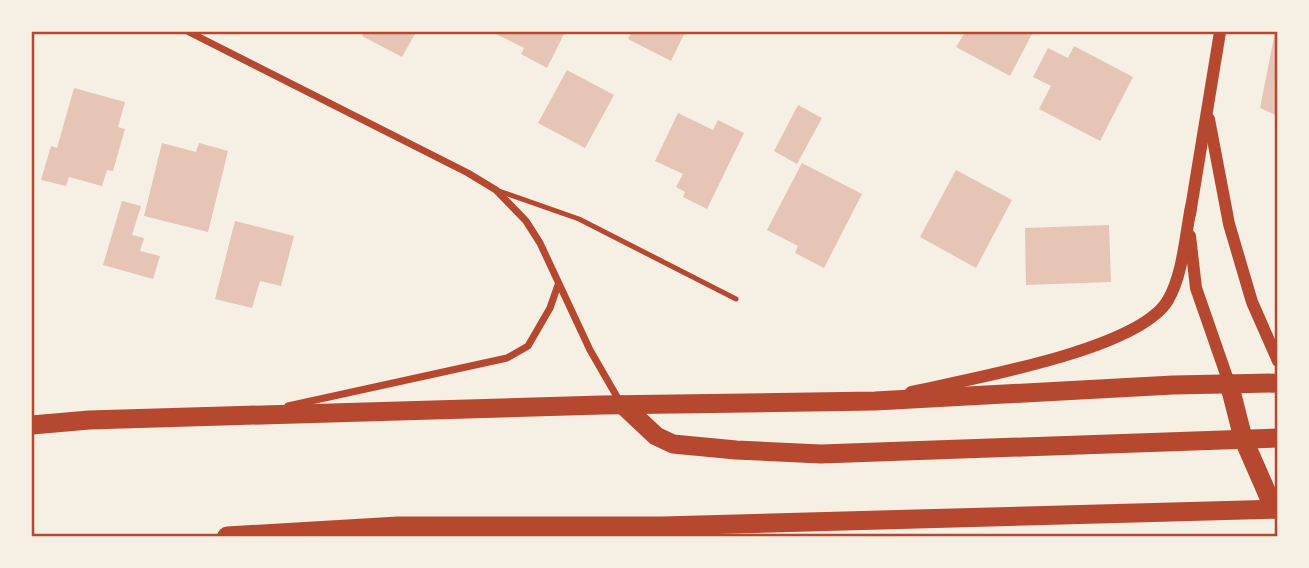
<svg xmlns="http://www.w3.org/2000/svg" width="1309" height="568" font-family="'PT Sans',sans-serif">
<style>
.building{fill:#e6c5b7}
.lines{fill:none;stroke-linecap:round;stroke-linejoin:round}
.service{stroke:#b5482f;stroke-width:5}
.minor{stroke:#b5482f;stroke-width:7}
.tertiary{stroke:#b5482f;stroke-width:12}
.trunk{stroke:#b5482f;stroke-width:19}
.neatline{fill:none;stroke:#b5482f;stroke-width:2.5}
</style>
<rect width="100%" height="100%" fill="#f6efe4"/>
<!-- building -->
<g class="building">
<path d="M 364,32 L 416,32 L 402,57 L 362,36 Z"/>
<path d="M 492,32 L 565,32 L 547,68 L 521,54 L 524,48 Z"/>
<path d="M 632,32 L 685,32 L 671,61 L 628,39 Z"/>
<path d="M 965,32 L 1033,32 L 1010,76 L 956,47 Z"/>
<path d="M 1275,32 L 1278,32 L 1278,116 L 1260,108 Z"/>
<path d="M 1074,46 L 1133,77 L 1100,141 L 1039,109 L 1051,86 L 1033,77 L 1048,48 L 1068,58 Z"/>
<path d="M 567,70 L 614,95 L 585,148 L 538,123 Z"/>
<path d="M 74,88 L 125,102 L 118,127 L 125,129 L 113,171 L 107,170 L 102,186 L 69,177 L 66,186 L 41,180 L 51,146 L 57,148 Z"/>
<path d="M 798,105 L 822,118 L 797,164 L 774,151 Z"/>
<path d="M 678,113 L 713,130 L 718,120 L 744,133 L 707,209 L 683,197 L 685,192 L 676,187 L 683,174 L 655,161 Z"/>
<path d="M 162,143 L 196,152 L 199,143 L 228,151 L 208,232 L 144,216 Z"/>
<path d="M 802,163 L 862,194 L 824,268 L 795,253 L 798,246 L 767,230 Z"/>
<path d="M 956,170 L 1012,200 L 976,268 L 920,237 Z"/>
<path d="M 122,201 L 141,206 L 132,235 L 144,238 L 140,251 L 160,256 L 153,279 L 103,265 Z"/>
<path d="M 235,221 L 294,236 L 281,286 L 260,281 L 252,308 L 215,299 Z"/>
<path d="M 1109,225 L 1111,282 L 1026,285 L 1025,228 Z"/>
</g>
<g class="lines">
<!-- service -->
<path class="service" d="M 499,191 L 579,219 L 736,299"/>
<!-- minor -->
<g class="minor">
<path d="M 189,32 L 468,173 L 496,190 L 526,221 L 540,243 L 590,350 L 620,402"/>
<path d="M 288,406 L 507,358 L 528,346 L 550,308 L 558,285"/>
</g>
<!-- tertiary -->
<g class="tertiary">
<path d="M 1209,119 L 1229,224 L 1252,302 L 1278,361"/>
<path d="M 1190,214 L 1220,32"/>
<path d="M 1190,236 L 1196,288 L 1229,383"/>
<path d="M 911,392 C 969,379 1139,350 1168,300 C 1183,274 1185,237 1191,207"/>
</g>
<!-- trunk -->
<g class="trunk">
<path d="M 1229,383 L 1243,438 L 1274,509"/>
<path d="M 623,405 L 656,436 L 673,444 L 736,450 L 821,454 L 1278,438"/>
<path d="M 32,425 L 89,420 L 602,405 L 875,401 L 1173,385 L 1278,383"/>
<path d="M 227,536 L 398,526 L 662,526 L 1278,509"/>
</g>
</g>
<!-- border -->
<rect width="1309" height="568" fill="none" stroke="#f6efe4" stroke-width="66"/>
<rect x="33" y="33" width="1243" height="502" class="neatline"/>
</svg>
